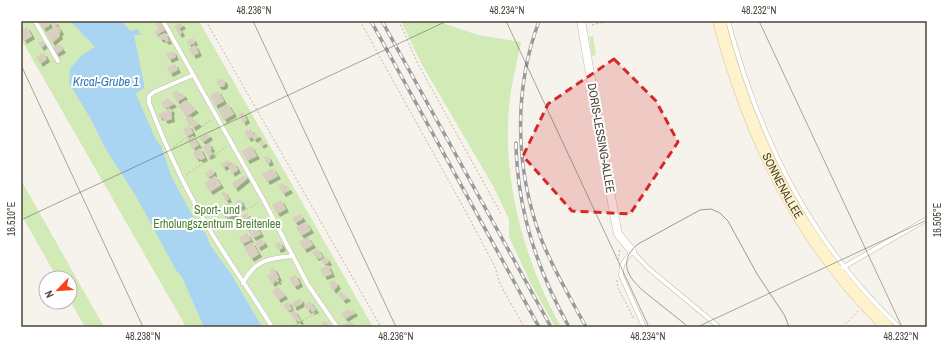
<svg xmlns="http://www.w3.org/2000/svg" width="948" height="348" font-family="'Archivo Narrow',sans-serif">
<style>
.green{fill:#d2eab5}
.water{fill:#a9d4f2}
.building{fill:#d8cfc1;filter:url(#shadow)}
.lines{fill:none;stroke-linecap:round;stroke-linejoin:round}
.lane-casing{stroke:#c2bbae;stroke-width:5}
.street-casing{stroke:#c2bbae;stroke-width:9}
.secondary-casing{stroke:#d6c79b;stroke-width:13}
.path{stroke:#c4b79f;stroke-width:1;stroke-dasharray:2 2;stroke-linecap:butt}
.lane{stroke:#fff;stroke-width:4}
.street{stroke:#fff;stroke-width:8}
.secondary{stroke:#fff3cd;stroke-width:12}
.tram{stroke:#9a9a9a;stroke-width:1}
.rail-casing{stroke:#9a9a9a;stroke-width:3.5}
.rail{stroke:#fff;stroke-width:2;stroke-dasharray:6;stroke-linecap:butt}
.marked{fill:#d62828;fill-opacity:0.2;stroke:#d62828;stroke-width:3;stroke-dasharray:8 5;stroke-linejoin:round}
.ticks{fill:none;stroke:#4b4439;stroke-width:1;stroke-opacity:0.45}
.labels{text-anchor:middle;stroke-width:4;stroke-linejoin:round;paint-order:stroke}
.street-label{font-size:12px;fill:#4b4439;stroke:#fff}
.park-label{font-size:12px;fill:#4a7f2a;stroke:#fff}
.water-label{font-size:13px;font-style:italic;fill:#2e7ab2;stroke:#fff}
.neatline{fill:none;stroke:#4b4439;stroke-width:1.5}
.ticks-label{font-size:10px;text-anchor:middle;fill:#4b4439}
</style>
<defs>
<filter id="shadow"><feDropShadow dx="3" dy="3" stdDeviation="0" flood-color="#0004"/></filter>
</defs>
<rect width="100%" height="100%" fill="#f6f3ec"/>
<!-- green -->
<g class="green">
<path d="M 21,21 L 199,21 L 373,327 L 186,327 L 21,39 Z"/>
<path d="M 401,21 L 437,21 L 478,35 L 521,42 C 518,58 514,74 511,90 C 499,171 522,256 561,327 L 555,327 L 531,284 L 509,237 L 509,219 L 493,186 L 421,63 Z"/>
<path d="M 593,36 L 596,55 L 592,56 L 589,37 Z"/>
<path d="M 21,180 L 104,327 L 85,327 L 70,301 L 70,278 L 57,278 L 21,214 Z"/>
</g>
<!-- water -->
<path class="water" d="M 70,21 L 121,21 L 131,31 L 138,29 L 141,35 L 134,35 L 144,84 L 144,88 L 136,94 L 156,140 L 161,146 L 172,178 L 191,213 L 201,229 L 206,234 L 210,245 L 231,274 L 262,327 L 204,327 L 182,277 L 176,270 L 137,198 L 104,146 L 92,121 L 69,83 L 70,69 L 81,56 L 95,47 Z"/>
<!-- building -->
<g class="building">
<path d="M 39,21 L 48,21 L 50,25 L 43,29 Z"/>
<path d="M 55,21 L 57,25 L 54,27 L 52,23 Z"/>
<path d="M 160,21 L 165,30 L 156,35 L 154,33 L 158,28 L 156,24 Z"/>
<path d="M 181,23 L 183,26 L 179,28 L 182,33 L 179,35 L 174,26 Z"/>
<path d="M 58,26 L 61,32 L 59,33 L 60,36 L 52,43 L 46,33 Z"/>
<path d="M 27,27 L 32,36 L 24,41 L 21,36 L 21,30 Z"/>
<path d="M 165,33 L 169,41 L 166,42 L 165,40 L 160,39 L 158,36 Z"/>
<path d="M 193,38 L 195,43 L 189,46 L 187,41 Z"/>
<path d="M 42,41 L 45,45 L 41,48 L 38,43 Z"/>
<path d="M 59,44 L 63,50 L 56,54 L 53,48 Z"/>
<path d="M 195,45 L 199,53 L 193,56 L 189,49 Z"/>
<path d="M 173,51 L 176,57 L 169,60 L 166,54 Z"/>
<path d="M 44,53 L 47,59 L 40,64 L 36,57 Z"/>
<path d="M 175,64 L 178,70 L 170,74 L 167,68 Z"/>
<circle cx="221" cy="83" r="4"/>
<path d="M 177,90 L 180,95 L 182,93 L 185,97 L 177,102 L 172,93 Z"/>
<path d="M 218,91 L 224,101 L 215,106 L 210,96 Z"/>
<path d="M 168,98 L 174,104 L 165,109 L 161,103 Z"/>
<path d="M 186,100 L 196,110 L 186,117 L 178,106 Z"/>
<path d="M 228,104 L 234,114 L 224,120 L 218,110 Z"/>
<path d="M 170,108 L 172,111 L 171,112 L 172,119 L 165,121 L 162,117 L 160,118 L 158,115 L 165,111 L 167,114 L 166,110 Z"/>
<path d="M 243,112 L 247,120 L 243,123 L 239,114 Z"/>
<path d="M 190,116 L 199,124 L 193,128 L 188,121 L 187,122 L 185,119 Z"/>
<path d="M 189,125 L 193,133 L 187,137 L 183,130 Z"/>
<path d="M 248,129 L 249,131 L 251,129 L 254,135 L 257,134 L 259,137 L 254,140 L 252,137 L 248,139 L 244,131 Z"/>
<path d="M 208,134 L 210,137 L 203,142 L 200,139 L 201,137 Z"/>
<path d="M 193,136 L 199,145 L 193,149 L 187,140 Z"/>
<path d="M 263,141 L 265,143 L 261,146 L 259,143 Z"/>
<path d="M 209,143 L 212,149 L 210,150 L 213,154 L 208,157 L 203,146 Z"/>
<path d="M 251,146 L 257,156 L 247,161 L 241,151 Z"/>
<path d="M 200,148 L 205,158 L 201,160 L 198,158 L 196,159 L 193,153 Z"/>
<path d="M 268,156 L 271,162 L 267,164 L 264,158 Z"/>
<path d="M 228,160 L 230,164 L 223,168 L 221,164 Z"/>
<path d="M 234,163 L 238,170 L 232,174 L 228,166 Z"/>
<path d="M 273,168 L 278,176 L 267,182 L 262,174 Z"/>
<path d="M 213,169 L 214,174 L 208,178 L 205,173 Z"/>
<path d="M 245,175 L 247,179 L 235,189 L 232,183 Z"/>
<path d="M 215,176 L 221,185 L 210,192 L 204,183 Z"/>
<path d="M 283,183 L 286,188 L 288,187 L 290,190 L 283,194 L 278,186 Z"/>
<path d="M 224,191 L 229,199 L 226,201 L 221,193 Z"/>
<path d="M 240,199 L 243,206 L 238,208 L 235,202 Z"/>
<path d="M 281,200 L 286,209 L 277,214 L 272,205 Z"/>
<path d="M 229,203 L 235,214 L 226,219 L 219,209 Z"/>
<path d="M 247,213 L 251,221 L 246,224 L 242,216 Z"/>
<path d="M 300,214 L 303,219 L 295,223 L 292,218 Z"/>
<path d="M 306,222 L 311,230 L 301,236 L 296,227 Z"/>
<path d="M 255,224 L 261,234 L 253,238 L 247,229 Z"/>
<path d="M 247,233 L 251,240 L 242,244 L 239,238 Z"/>
<path d="M 308,237 L 313,245 L 304,250 L 299,242 Z"/>
<path d="M 262,239 L 265,244 L 258,248 L 255,243 Z"/>
<path d="M 252,242 L 259,254 L 251,259 L 244,247 Z"/>
<path d="M 280,242 L 283,248 L 278,250 L 275,244 Z"/>
<path d="M 318,249 L 323,257 L 319,259 L 318,257 L 316,258 L 312,252 Z"/>
<path d="M 326,257 L 329,262 L 324,265 L 321,260 Z"/>
<path d="M 328,265 L 332,274 L 324,277 L 320,269 Z"/>
<path d="M 274,268 L 279,278 L 277,279 L 279,281 L 277,282 L 275,280 L 275,282 L 272,284 L 267,276 L 271,273 L 270,270 Z"/>
<path d="M 296,275 L 300,284 L 294,287 L 289,278 Z"/>
<path d="M 332,281 L 335,281 L 338,286 L 333,291 L 329,282 Z"/>
<path d="M 278,287 L 285,296 L 278,300 L 272,291 Z"/>
<path d="M 341,292 L 348,298 L 343,301 L 338,294 Z"/>
<path d="M 300,298 L 303,303 L 294,308 L 292,303 Z"/>
<path d="M 288,301 L 292,309 L 289,311 L 283,306 Z"/>
<path d="M 310,301 L 316,310 L 312,312 L 311,309 L 308,311 L 304,305 Z"/>
<path d="M 348,309 L 350,312 L 353,310 L 355,313 L 345,319 L 341,314 Z"/>
<path d="M 294,310 L 301,321 L 299,322 L 297,320 L 295,321 L 290,313 Z"/>
<path d="M 325,321 L 330,327 L 325,327 L 322,323 Z"/>
<path d="M 350,321 L 354,327 L 343,327 L 342,326 Z"/>
</g>
<g class="lines">
<defs>
<g id="lane">
<path d="M 35,21 L 58,61"/>
<path d="M 163,21 L 264,201 L 308,285 L 337,327"/>
<path d="M 728,21 C 759,137 810,243 899,327"/>
<path d="M 193,75 L 154,92 L 149,96 L 149,103 C 167,150 188,195 214,237 C 233,268 254,297 272,327"/>
<path d="M 842,268 L 927,219"/>
<path d="M 243,283 C 255,260 269,258 293,256"/>
<path d="M 644,327 L 621,275 L 622,265 L 632,251 L 648,268 L 719,327"/>
</g>
<path id="street" d="M 581,21 L 614,214 L 618,234 L 632,251"/>
<g id="secondary">
<path id="s1" d="M 719,21 C 750,138 799,241 887,327"/>
</g>
</defs>
<!-- lane casing -->
<use href="#lane" class="lane-casing"/>
<!-- street casing -->
<use href="#street" class="street-casing"/>
<!-- secondary casing -->
<use href="#secondary" class="secondary-casing"/>
<!-- path -->
<g class="path">
<path d="M 206,21 L 381,327"/>
<path d="M 360,21 L 466,212 L 495,267 L 500,284 L 524,327"/>
<path d="M 399,21 L 418,64 L 501,214"/>
<path d="M 592,25 L 608,21"/>
<path d="M 173,147 L 211,120"/>
<path d="M 186,175 L 226,147"/>
<path d="M 215,227 L 258,203"/>
<path d="M 618,260 L 620,249"/>
<path d="M 617,280 L 618,288 L 634,319"/>
<path d="M 292,327 L 319,311"/>
<path d="M 843,327 L 858,311"/>
</g>
<!-- lane -->
<use href="#lane" class="lane"/>
<!-- street -->
<use href="#street" class="street"/>
<!-- secondary -->
<use href="#secondary" class="secondary"/>
<!-- tram -->
<path class="tram" d="M 688,327 C 678,318 667,310 656,301 C 638,287 611,267 638,244 L 700,210 L 711,209 L 720,213 L 728,221 L 757,274 L 785,316 L 789,327"/>
<defs>
<g id="rail">
<path d="M 371,21 L 539,327"/>
<path d="M 382,21 L 551,327"/>
<path d="M 539,21 C 513,91 515,171 542,241 C 554,271 571,299 586,327"/>
<path d="M 516,143 C 517,208 537,270 569,327"/>
</g>
</defs>
<!-- rail casing -->
<use href="#rail" class="rail-casing"/>
<!-- rail -->
<use href="#rail" class="rail"/>
</g>
<!-- marked area -->
<path class="marked" d="M 614,59 L 656,101 L 678,142 L 630,214 L 572,211 L 523,156 L 548,104 Z"/>
<!-- ticks -->
<path class="ticks" d="M 253,21 L 396,327M 506,21 L 649,327M 759,21 L 902,327M 21,65 L 143,327M 21,220 L 447,21M 697,327 L 927,220"/>
<g class="labels">
<!-- street labels -->
<g class="street-label">
<text transform="translate(601 138) rotate(80)" y="4">DORIS-LESSING-ALLEE</text>
<text dy="4" stroke="none"><textPath href="#s1" startOffset="177">SONNENALLEE</textPath></text>
</g>
<!-- park labels -->
<g class="park-label">
<text x="217" y="214">Sport- und<tspan x="217" dy="14">Erholungszentrum Breitenlee</tspan></text>
</g>
<!-- water labels -->
<g class="water-label">
<text x="106" y="86">Krcal-Grube 1</text>
</g>
</g>
<!-- border -->
<rect width="948" height="348" fill="none" stroke="#ffffff" stroke-width="44"/>
<!-- north arrow -->
<g transform="translate(58 290) rotate(245)"><circle r="19" fill="#ffffff" stroke="#b7b4b0"/>
<path d="M0-3L7 15L0 10L-7 15Z" fill="#fc3f1d"/>
<text y="-6" font-size="11" font-weight="bold" text-anchor="middle" fill="#4b4439">N</text>
</g>
<rect x="22" y="22" width="904" height="304" class="neatline"/>
<g class="ticks-label">
<text x="254" y="14">48.236°N</text>
<text x="507" y="14">48.234°N</text>
<text x="759" y="14">48.232°N</text>
<text transform="translate(11 219) rotate(-90)" y="4">16.510°E</text>
<text transform="translate(937 220) rotate(-90)" y="4">16.505°E</text>
<text x="143" y="340">48.238°N</text>
<text x="396" y="340">48.236°N</text>
<text x="648" y="340">48.234°N</text>
<text x="901" y="340">48.232°N</text>
</g>
</svg>
